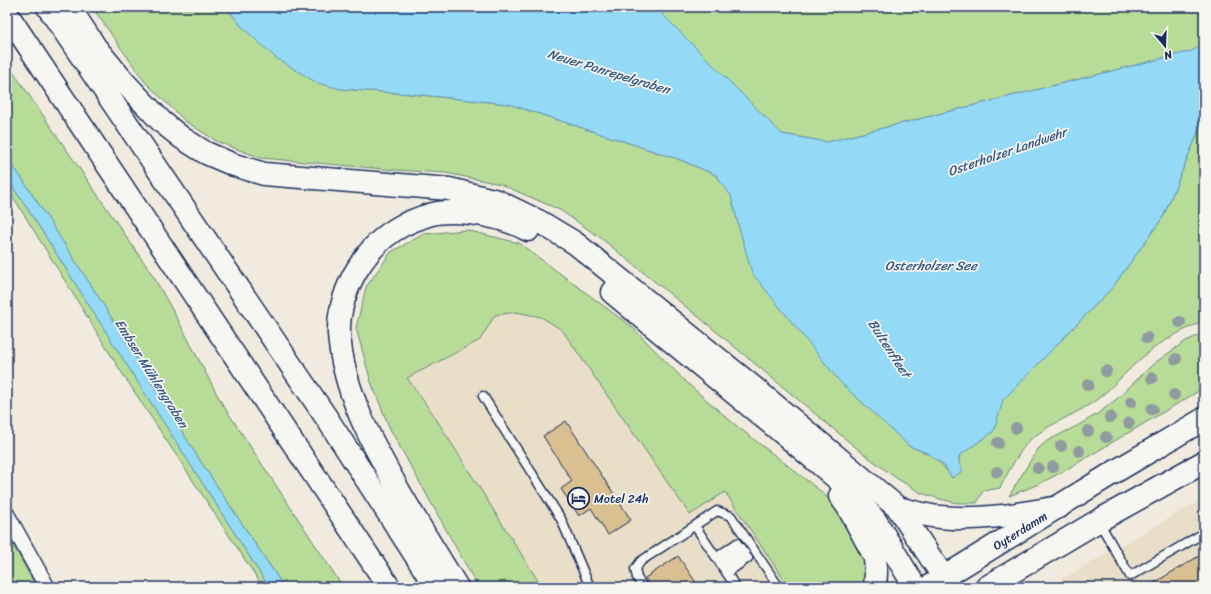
<svg xmlns="http://www.w3.org/2000/svg" width="1211" height="594" font-family="Sriracha,sans-serif">
<style>
.built{fill:#e9dec7}
.green{fill:#b7dc97;stroke:#69867a}
.water{fill:#94daf6;stroke:#6496b9}
.building{fill:#dac090;stroke:#1b2f5e}
.lines{fill:none;stroke-linecap:round;stroke-linejoin:round}
.service-casing{stroke:#1b2f5e;stroke-width:11}
.minor-casing{stroke:#1b2f5e;stroke-width:18}
.primary-casing{stroke:#1b2f5e;stroke-width:25}
.motorway-casing{stroke:#1b2f5e;stroke-width:25}
.service{stroke:#f6f6f2;stroke-width:8}
.minor{stroke:#f6f6f2;stroke-width:15}
.primary{stroke:#f6f6f2;stroke-width:22}
.motorway{stroke:#f6f6f2;stroke-width:22}
.tree{fill:#909b9f}
.labels{text-anchor:middle;stroke-width:3.5;stroke-linejoin:round;paint-order:stroke}
.poi-label{font-size:12px;fill:#1b2f5e;stroke:#f6f6f2;text-anchor:start}
.street-label{font-size:12px;fill:#1b2f5e;stroke:#f6f6f2}
.water-label{font-size:13px;font-style:italic;fill:#395a84;stroke:#f6f6f2}
</style>
<rect width="100%" height="100%" fill="#f0ebde"/>
<filter id="ink" filterUnits="userSpaceOnUse"><feTurbulence type="fractalNoise" baseFrequency=".025" numOctaves="2"/><feDisplacementMap in="SourceGraphic" scale="8" xChannelSelector="R" yChannelSelector="G"/><feConvolveMatrix kernelMatrix="1 2 1 2 8 2 1 2 1" color-interpolation-filters="sRGB"/></filter>
<g filter="url(#ink)">
<!-- built -->
<g class="built">
<path d="M 516,312 L 541,317 L 562,330 L 690,514 L 725,492 L 789,587 L 542,587 L 433,414 L 407,378 L 480,340 L 495,315 Z"/>
<path d="M 1204,498 L 1204,587 L 1048,587 Z"/>
</g>
<!-- green -->
<g class="green">
<path d="M 92,7 L 226,7 L 242,27 L 341,89 L 411,94 L 509,104 L 678,159 L 716,175 L 731,195 L 739,227 L 753,273 L 909,446 C 930,454 940,459 952,478 L 959,463 L 959,456 L 994,431 L 1002,400 L 1112,288 L 1163,217 L 1204,118 L 1204,321 C 1183,330 1161,341 1144,356 C 1126,371 1111,390 1092,403 C 1072,416 1049,424 1031,439 C 1020,449 1007,474 1000,488 L 983,491 L 977,503 L 958,503 L 940,499 L 921,493 L 896,478 L 860,451 L 701,319 L 602,239 L 560,210 L 500,184 L 446,173 L 395,170 L 261,158 L 218,142 L 185,121 L 145,82 Z"/>
<path d="M 655,7 L 1204,7 L 1204,44 L 1192,51 L 827,142 L 782,134 Z"/>
<path d="M 7,63 L 152,274 L 178,320 L 221,402 L 343,587 L 284,587 L 201,462 L 96,293 L 21,177 L 7,158 Z"/>
<path d="M 7,178 L 44,234 L 130,370 L 269,587 L 263,587 L 120,370 L 7,187 Z"/>
<path d="M 466,230 L 519,243 L 632,327 L 686,382 L 733,423 L 823,493 L 842,512 L 866,561 L 867,585 L 863,587 L 789,587 L 725,492 L 690,515 L 562,330 L 541,317 L 516,312 L 495,315 L 480,340 L 407,378 L 433,414 L 542,587 L 478,587 L 390,429 L 371,382 L 356,328 L 366,287 L 391,252 L 424,234 Z"/>
<path d="M 1204,333 L 1204,388 L 1064,471 L 1039,484 L 1009,496 L 1032,458 L 1038,449 L 1047,441 L 1077,426 L 1099,413 L 1119,397 L 1153,364 L 1186,341 Z"/>
<path d="M 7,534 L 36,587 L 7,587 Z"/>
</g>
<!-- water -->
<g class="water">
<path d="M 226,7 L 655,7 L 782,134 L 827,142 L 1192,51 L 1204,44 L 1204,118 L 1163,217 L 1112,288 L 1003,400 L 994,431 L 959,456 L 959,463 L 963,471 L 952,478 L 944,465 L 927,453 L 909,446 L 841,383 L 752,273 L 739,227 L 731,196 L 716,175 L 678,159 L 509,104 L 411,94 L 341,89 L 317,83 L 276,58 L 242,27 Z"/>
<path d="M 7,158 L 21,177 L 96,293 L 201,462 L 284,587 L 269,587 L 130,370 L 44,234 L 7,178 Z"/>
</g>
<!-- building -->
<g class="building">
<path d="M 566,421 L 631,520 L 608,535 L 591,508 L 579,516 L 561,489 L 572,481 L 543,436 Z"/>
<path d="M 1204,553 L 1204,587 L 1147,587 Z"/>
<path d="M 678,556 L 697,584 L 700,582 L 704,587 L 651,587 L 645,578 Z"/>
</g>
<g class="lines">
<defs>
<g id="service">
<path d="M 483,396 L 561,519 L 590,587"/>
<path d="M 1099,522 L 1130,576 L 1204,533"/>
<path d="M 695,526 L 736,587"/>
<path d="M 717,557 L 737,543"/>
<path d="M 720,563 L 741,548"/>
<path d="M 724,568 L 745,553"/>
<path d="M 727,573 L 748,558"/>
<path d="M 643,587 L 637,578 L 635,569 L 641,561 L 717,511 L 731,516 L 779,587"/>
</g>
<path id="minor" d="M 7,515 L 47,587"/>
<g id="primary">
<path d="M 928,587 L 1111,474 L 1204,419"/>
<path d="M 987,587 L 1098,521 L 1204,462"/>
</g>
<g id="motorway">
<path d="M 48,7 L 326,417 L 436,587"/>
<path d="M 69,7 L 96,48 L 124,82 L 162,122 L 182,138 L 206,153 L 234,165 L 264,174 L 449,189 L 497,201 L 540,222 L 575,243 L 753,387 L 898,508 L 944,578 L 944,587"/>
<path d="M 7,14 L 389,587"/>
<path d="M 612,292 L 808,454 L 847,487 L 875,520 L 915,587"/>
<path d="M 840,496 L 848,507 L 875,557 L 876,573 L 875,587"/>
<path d="M 898,508 C 911,511 926,516 940,517 C 980,521 1020,514 1059,507"/>
<path d="M 457,587 C 437,555 418,524 399,491 C 372,443 343,391 339,334 C 338,312 346,287 358,268 C 369,250 384,235 403,225 C 414,220 425,215 437,213 C 464,209 505,217 528,230"/>
</g>
</defs>
<!-- service casing -->
<use href="#service" class="service-casing"/>
<!-- minor casing -->
<use href="#minor" class="minor-casing"/>
<!-- primary casing -->
<use href="#primary" class="primary-casing"/>
<!-- motorway casing -->
<use href="#motorway" class="motorway-casing"/>
<!-- service -->
<use href="#service" class="service"/>
<!-- minor -->
<use href="#minor" class="minor"/>
<!-- primary -->
<use href="#primary" class="primary"/>
<!-- motorway -->
<use href="#motorway" class="motorway"/>
</g>
<!-- trees -->
<g class="tree">
<circle cx="1180" cy="322" r="6"/>
<circle cx="1147" cy="338" r="6"/>
<circle cx="1176" cy="359" r="6"/>
<circle cx="1106" cy="371" r="6"/>
<circle cx="1152" cy="378" r="6"/>
<circle cx="1088" cy="385" r="6"/>
<circle cx="1174" cy="395" r="6"/>
<circle cx="1131" cy="402" r="6"/>
<circle cx="1152" cy="409" r="6"/>
<circle cx="1110" cy="417" r="6"/>
<circle cx="1129" cy="423" r="6"/>
<circle cx="1016" cy="428" r="6"/>
<circle cx="1088" cy="431" r="6"/>
<circle cx="1106" cy="437" r="6"/>
<circle cx="998" cy="443" r="6"/>
<circle cx="1061" cy="446" r="6"/>
<circle cx="1079" cy="451" r="6"/>
<circle cx="1053" cy="467" r="6"/>
<circle cx="1038" cy="468" r="6"/>
<circle cx="997" cy="472" r="6"/>
</g>
</g>
<!-- icons -->
<defs>
<symbol id="hotel-ring" viewBox="-11 -11 22 22"><circle r="9.5" fill="#f6f6f2" stroke="#1b2f5e" stroke-width="1.5"/><path d="M-6-4.5h1.5V1H6V5H4.5V3h-9V5H-6ZM-4 0a1.8 1.8 0 1 1 3.6 0ZM.5 0V-2.5h3Q6-2.5 6 0Z" fill="#1b2f5e"/></symbol>
</defs>
<g fill-rule="evenodd">
<use href="#hotel-ring" x="566" y="486" width="25" height="25"/>
</g>
<g class="labels">
<!-- poi labels -->
<g class="poi-label">
<text x="594" y="503">Motel 24h</text>
</g>
<!-- street labels -->
<g class="street-label">
<text transform="translate(1020 531) rotate(-32)" y="4">Oyterdamm</text>
</g>
<!-- water labels -->
<g class="water-label">
<text transform="translate(609 71) rotate(17)" y="5">Neuer Panrepelgraben</text>
<text transform="translate(1007 151) rotate(-19)" y="5">Osterholzer Landwehr</text>
<text x="931" y="270">Osterholzer See</text>
<text transform="translate(890 348) rotate(57)" y="5">Bultenfleet</text>
<text transform="translate(152 373) rotate(58)" y="5">Embser Mühlengraben</text>
</g>
</g>
<!-- margin -->
<rect width="1211" height="594" fill="none" stroke="#f6f6f2" stroke-width="24"/>
<rect x="12" y="12" width="1187" height="570" fill="none" stroke="#1b2f5e" stroke-width="1.5" filter="url(#ink)"/>
<!-- north arrow -->
<g transform="translate(1165 46) rotate(161)" stroke="#f6f6f2" stroke-width="3" paint-order="stroke">
<path d="M0-3L7 15L0 10L-7 15Z" fill="#1b2f5e"/>
<text y="-6" font-size="11" font-weight="bold" text-anchor="middle" fill="#1b2f5e">N</text>
</g>
</svg>
